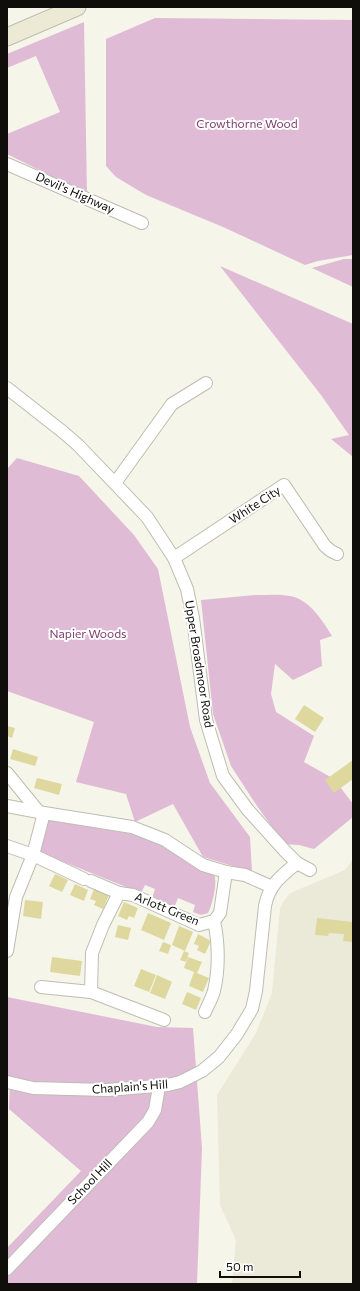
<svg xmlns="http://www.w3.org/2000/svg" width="360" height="1291" font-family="Commissioner,sans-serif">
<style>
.built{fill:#ebe9d7}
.green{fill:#e0bbd5}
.building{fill:#ded89f}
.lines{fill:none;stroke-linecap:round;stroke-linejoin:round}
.minor-casing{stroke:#bdbdb2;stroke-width:14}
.secondary-casing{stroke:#bdbdb2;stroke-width:19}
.minor{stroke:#fff;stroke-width:12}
.secondary{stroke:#ecead4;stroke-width:17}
.labels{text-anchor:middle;stroke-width:4;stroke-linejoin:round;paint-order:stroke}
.park-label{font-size:12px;fill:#7b3e6c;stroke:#fff}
.street-label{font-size:12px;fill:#0f0e0b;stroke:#fff}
</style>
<rect width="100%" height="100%" fill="#f5f5ea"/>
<!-- built -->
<path class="built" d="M 353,859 L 353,1284 L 232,1284 L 236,1240 L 220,1205 L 217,1095 L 256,1033 L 272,993 L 280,909 L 282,904 L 289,894 L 295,891 L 345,870 Z"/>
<!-- green -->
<g class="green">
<path d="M 155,18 L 353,20 L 353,255 L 318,261 L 305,265 L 223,227 L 146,195 L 116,177 L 106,166 L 106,39 Z"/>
<path d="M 84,22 L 87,194 L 7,154 L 7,134 L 60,112 L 36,56 L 7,68 L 7,54 Z"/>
<path d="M 344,259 L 353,259 L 353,287 L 312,268 Z"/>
<path d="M 220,266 L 353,324 L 353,457 L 331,439 L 349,435 L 321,395 Z"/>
<path d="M 17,458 L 79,476 L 134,535 L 158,569 L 190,727 L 210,783 L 250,837 L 252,872 L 203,857 L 173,804 L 135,822 L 126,794 L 76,782 L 94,722 L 7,691 L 7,469 Z"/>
<path d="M 255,595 C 267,595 279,594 290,596 C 309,599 323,621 332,636 L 320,640 L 322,666 L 293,680 L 275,664 L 271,694 L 276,712 L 314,736 L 304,762 L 334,779 L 353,804 L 353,817 L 314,849 L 299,845 L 284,844 L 255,803 L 231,766 L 213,714 L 201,600 Z"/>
<path d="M 48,820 L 139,835 L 158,843 L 196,868 L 214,875 C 218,882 212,906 208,913 L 201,915 L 193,912 L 195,905 L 178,898 L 174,908 L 152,898 L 155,889 L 145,885 L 141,893 L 34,850 Z"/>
<path d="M 7,997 L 157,1027 L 193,1028 L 202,1148 L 197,1284 L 7,1284 L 7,1248 L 81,1171 L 9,1109 L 10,1083 L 7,1082 Z"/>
</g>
<!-- building -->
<g class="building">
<path d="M 304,705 L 324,718 L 315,732 L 295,719 Z"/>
<path d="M 7,726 L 15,728 L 12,738 L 7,736 Z"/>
<path d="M 13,749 L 38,757 L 35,766 L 10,759 Z"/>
<path d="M 353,760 L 353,779 L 334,793 L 325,780 Z"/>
<path d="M 37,778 L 62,784 L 59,795 L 34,788 Z"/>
<path d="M 55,874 L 68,880 L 62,892 L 49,886 Z"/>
<path d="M 75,884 L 88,890 L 84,901 L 70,895 Z"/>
<path d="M 94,889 L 109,895 L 103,909 L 94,905 L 96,901 L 90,899 Z"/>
<path d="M 25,900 L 43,902 L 41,919 L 23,916 Z"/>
<path d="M 124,902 L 138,908 L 134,918 L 129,916 L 127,920 L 118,916 Z"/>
<path d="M 148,913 L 171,923 L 164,940 L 141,930 Z"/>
<path d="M 317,918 L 353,922 L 352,942 L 343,941 L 344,934 L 329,933 L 328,936 L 315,935 Z"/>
<path d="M 118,925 L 131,928 L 128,940 L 115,937 Z"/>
<path d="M 179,926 L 193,932 L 185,951 L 172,945 Z"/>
<path d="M 198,934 L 211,941 L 205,954 L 197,950 L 199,946 L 194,944 Z"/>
<path d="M 163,942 L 171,945 L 168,954 L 159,951 Z"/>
<path d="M 184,951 L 189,953 L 186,962 L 180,960 Z"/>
<path d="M 52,957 L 82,961 L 80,976 L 50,972 Z"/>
<path d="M 188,957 L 202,962 L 197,973 L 209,978 L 203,992 L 189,986 L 194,972 L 184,968 Z"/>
<path d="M 141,969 L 156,975 L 149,992 L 134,986 Z"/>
<path d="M 157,975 L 172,982 L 165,999 L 150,993 Z"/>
<path d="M 187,992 L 201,998 L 196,1010 L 182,1004 Z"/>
</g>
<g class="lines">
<defs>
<g id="minor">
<path d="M 7,164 L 142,223"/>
<path d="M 7,388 L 63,432 L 78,445 L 147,517 L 174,558 L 187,589 L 193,618 L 206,720 L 223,776 L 248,810 L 285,851 L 297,863 L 310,870"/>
<path d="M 115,483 L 172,404 L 206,383"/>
<path d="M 174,558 L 284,485 L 325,546 L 331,551 L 337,554"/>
<path d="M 7,773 L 38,811"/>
<path d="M 7,806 L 44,813 L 132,827 L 165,840 L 203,865 L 226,872 L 245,875 L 272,887"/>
<path d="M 7,846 L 33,855 L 84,879"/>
<path d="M 91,881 L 119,893"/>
<path d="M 7,951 L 16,897 L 33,855 L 44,813"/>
<path d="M 41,987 L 91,992 L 164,1020"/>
<path d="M 91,992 L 92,953 L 103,925 L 119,893 L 133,895 L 199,925 L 214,921 L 220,913 L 226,872"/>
<path d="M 205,1012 C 208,1005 212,998 214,991 C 219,970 219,943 214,921"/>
<path d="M 7,1082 L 33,1088 L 107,1090 L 168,1085 L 180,1082 L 202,1071 L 219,1057 L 237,1034 L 252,1009 L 256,991 L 265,906 C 269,885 281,876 297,863"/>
<path d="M 7,1269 L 148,1122 L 155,1110 L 159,1087"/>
</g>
<path id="secondary" d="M 7,37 L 77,7"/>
</defs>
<!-- minor casing -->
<use href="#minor" class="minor-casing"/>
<!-- secondary casing -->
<use href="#secondary" class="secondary-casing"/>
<!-- minor -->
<use href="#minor" class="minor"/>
<!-- secondary -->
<use href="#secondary" class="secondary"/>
</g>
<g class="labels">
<!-- park labels -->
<g class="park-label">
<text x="247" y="128">Crowthorne Wood</text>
<text x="88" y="638">Napier Woods</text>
</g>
<!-- street labels -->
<g class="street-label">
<text transform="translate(75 193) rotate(24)" y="4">Devil's Highway</text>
<text transform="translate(255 505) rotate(-33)" y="4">White City</text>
<text transform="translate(199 664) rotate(81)" y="4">Upper Broadmoor Road</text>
<text transform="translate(167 909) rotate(22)" y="4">Arlott Green</text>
<text transform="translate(130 1087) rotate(-4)" y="4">Chaplain's Hill</text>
<text transform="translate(90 1182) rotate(-46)" y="4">School Hill</text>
</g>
</g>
<!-- border -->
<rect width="360" height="1291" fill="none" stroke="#0f0e0b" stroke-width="16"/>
<!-- scale -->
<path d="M220 1271v6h80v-6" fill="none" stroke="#0f0e0b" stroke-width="2"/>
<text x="226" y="1271" font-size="12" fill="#0f0e0b" stroke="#ffffff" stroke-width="3" paint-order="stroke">50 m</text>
</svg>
